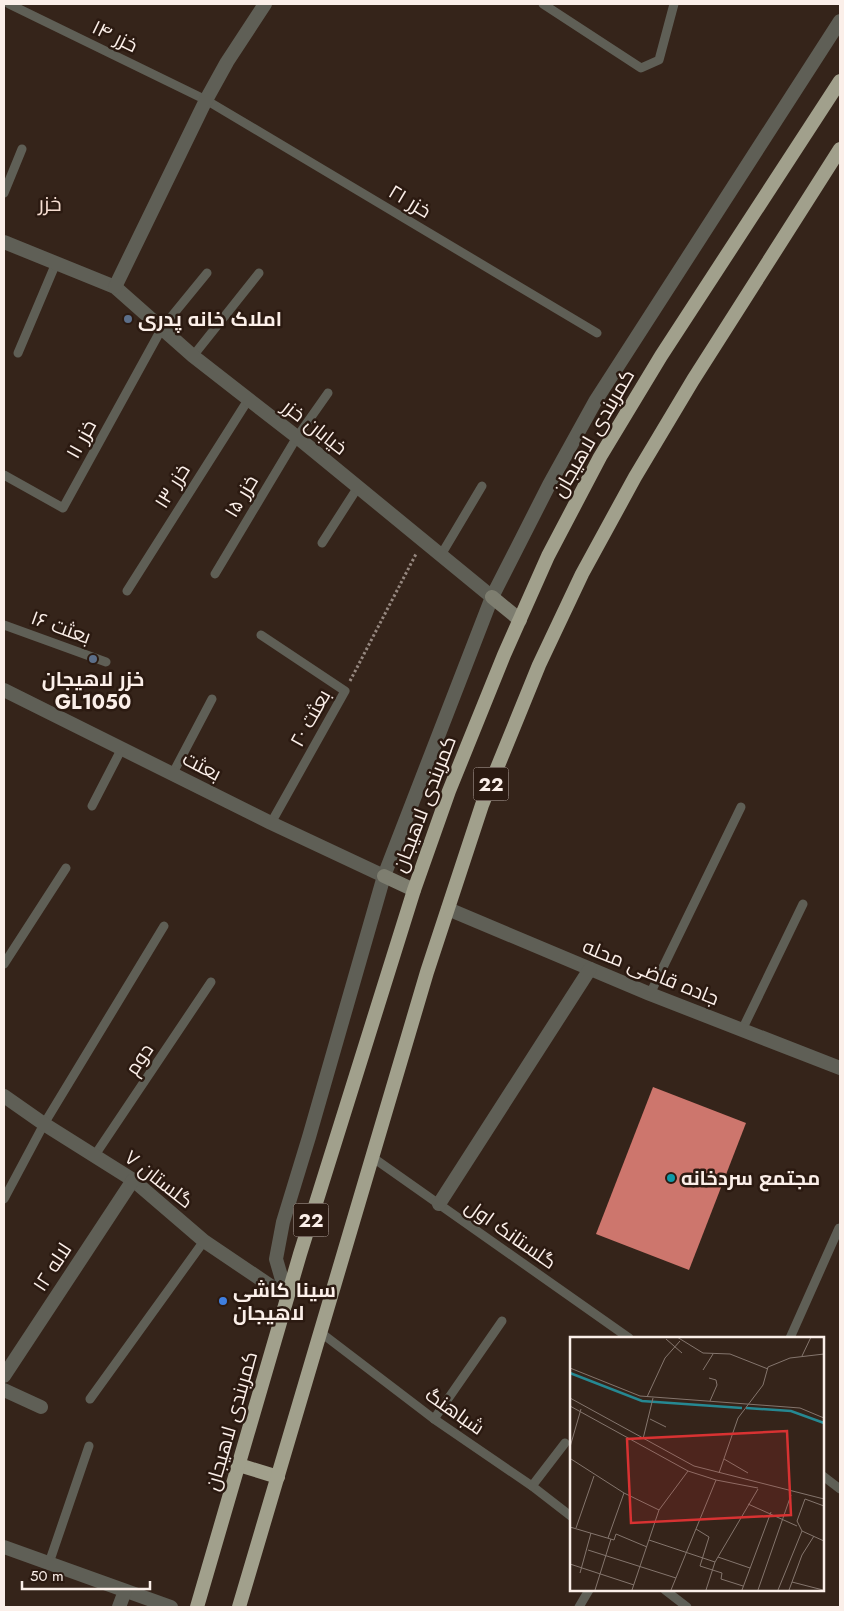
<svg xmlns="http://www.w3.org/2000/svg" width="844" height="1611" font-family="Jost,Cairo,sans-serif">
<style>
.building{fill:#cd766d}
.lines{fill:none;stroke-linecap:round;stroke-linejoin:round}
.path{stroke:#968880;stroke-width:3;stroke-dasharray:2.5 2.5;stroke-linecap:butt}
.service{stroke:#5f5f56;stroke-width:9}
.minor{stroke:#5f5f56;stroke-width:14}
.tertiary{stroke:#5f5f56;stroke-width:14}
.secondary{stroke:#7e7e70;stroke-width:14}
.trunk{stroke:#a1a08c;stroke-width:14}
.service-dot{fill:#5c6f8a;stroke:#2b1a11;stroke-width:2}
.culture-dot{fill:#0f9aa8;stroke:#2b1a11;stroke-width:2}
.shop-dot{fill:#3f7fe0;stroke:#2b1a11;stroke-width:2}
.labels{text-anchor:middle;stroke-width:5;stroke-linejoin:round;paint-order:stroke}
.shield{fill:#2b1a11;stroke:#bdafa8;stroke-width:1}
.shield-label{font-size:19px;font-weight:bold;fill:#fbefe9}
.street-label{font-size:20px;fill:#fbefe9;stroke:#2b1a11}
.poi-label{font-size:20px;font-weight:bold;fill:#fbefe9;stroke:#2b1a11;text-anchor:start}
.neighbourhood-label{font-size:21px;fill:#f6ded2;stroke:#2b1a11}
.inset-river{fill:none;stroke:#268892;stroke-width:2.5}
.inset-road{fill:none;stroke:#84756d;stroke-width:1}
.view{fill:#d83232;fill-opacity:0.15;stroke:#d83232;stroke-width:2.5}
.inset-edge{fill:none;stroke:#fbefe9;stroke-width:2.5}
</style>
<rect width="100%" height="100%" fill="#35241a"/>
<!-- building -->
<path class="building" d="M 653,1087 L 746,1123 L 689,1270 L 596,1234 Z"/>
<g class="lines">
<!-- path -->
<path class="path" d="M 350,681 L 416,554"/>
<!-- service -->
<g class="service">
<path d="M 9,4 L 206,100 L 597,333"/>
<path d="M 543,4 L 641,68 L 659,60 L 674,4"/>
<path d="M 4,193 L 22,149"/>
<path d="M 18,353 L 56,263"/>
<path d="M 193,356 L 259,273"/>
<path d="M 4,475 L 63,508 L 162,328 L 207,273"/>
<path d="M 322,543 L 358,487"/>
<path d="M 441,555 L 482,486"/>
<path d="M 215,574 L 297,437 L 328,393"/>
<path d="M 127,591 L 248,400"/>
<path d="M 4,625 L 106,662"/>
<path d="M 261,635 L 345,691 L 271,823"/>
<path d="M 173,773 L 212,699"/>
<path d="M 92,806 L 122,748"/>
<path d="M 4,964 L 66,868"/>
<path d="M 650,994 L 741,807"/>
<path d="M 742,1030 L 803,904"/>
<path d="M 95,1155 L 211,982"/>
<path d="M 372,1157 L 629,1338"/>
<path d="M 4,1199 L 44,1124 L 164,926"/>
<path d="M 320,1332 L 434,1419 L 532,1486 L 572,1517"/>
<path d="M 790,1338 L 839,1228 L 840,1228"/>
<path d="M 90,1399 L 204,1241"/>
<path d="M 434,1419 L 502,1321"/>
<path d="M 823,1476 L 840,1489"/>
<path d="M 532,1486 L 565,1443"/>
<path d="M 49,1563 L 89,1446"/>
<path d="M 665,1590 L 687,1607"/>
<path d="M 579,1607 L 589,1590"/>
</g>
<!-- minor -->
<g class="minor">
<path d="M 4,690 L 271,823 L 384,876"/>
<path d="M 448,909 L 650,994 L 840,1068"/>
<path d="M 4,1096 L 44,1124 L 133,1180 L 204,1241 L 287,1297"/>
<path d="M 439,1204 L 590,969"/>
<path d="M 4,1376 L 133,1180"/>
<path d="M 4,1390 L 41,1407"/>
<path d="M 4,1547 L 171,1607"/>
<path d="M 119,1607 L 125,1591"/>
</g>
<!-- tertiary -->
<g class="tertiary">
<path d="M 4,242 L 115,287 L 193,356 L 297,437 L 492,597"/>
<path d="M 115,287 L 206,100 L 227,62 L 265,4"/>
<path d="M 287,1297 L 276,1259 L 283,1222 L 309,1137 L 384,876 L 492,597 L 549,485 L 596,400 L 840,21"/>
</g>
<!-- secondary -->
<g class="secondary">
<path d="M 492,597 L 520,620"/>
<path d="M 384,876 L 414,890"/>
</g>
<!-- trunk -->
<g class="trunk">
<path d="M 239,1465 L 278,1477"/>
<path d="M 197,1607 L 300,1254 L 414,890 L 449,791 L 504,655 L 548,556 L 600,457 L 661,356 L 840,81"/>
<path d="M 239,1607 L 427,972 L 482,805 L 539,665 L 582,574 L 635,477 L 693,380 L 840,149"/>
</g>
</g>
<!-- markers -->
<g class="service-dot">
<circle cx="128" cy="319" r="5"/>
<circle cx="93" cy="659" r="5"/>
</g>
<circle class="culture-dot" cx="671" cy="1178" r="5"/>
<circle class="shop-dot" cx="223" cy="1301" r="5"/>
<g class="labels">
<!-- shield labels -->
<g class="shield">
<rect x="473.5" y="767.5" width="35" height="33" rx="4"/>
<rect x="293.5" y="1203.5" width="35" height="33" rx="4"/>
</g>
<g class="shield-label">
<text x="491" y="791">22</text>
<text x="311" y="1227">22</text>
</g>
<!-- street labels -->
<g class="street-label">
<text transform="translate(115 36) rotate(26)" y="7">خزر ۱۴</text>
<text transform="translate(410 201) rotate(31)" y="7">خزر ۲۱</text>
<text transform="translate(315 427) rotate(38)" y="7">خیابان خزر</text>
<text transform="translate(593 433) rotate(-60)" y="7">کمربندی لاهیجان</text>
<text transform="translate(81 439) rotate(-61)" y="7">خزر ۱۱</text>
<text transform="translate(172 486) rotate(-58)" y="7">خزر ۱۳</text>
<text transform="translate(241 496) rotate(-59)" y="7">خزر ۱۵</text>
<text transform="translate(61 627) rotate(20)" y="7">بعثت ۱۶</text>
<text transform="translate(310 718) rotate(-61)" y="7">بعثت ۲۰</text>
<text transform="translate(202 766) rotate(27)" y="7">بعثت</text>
<text transform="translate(424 804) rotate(-69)" y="7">کمربندی لاهیجان</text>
<text transform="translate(651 972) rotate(22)" y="7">جاده قاضی محله</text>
<text transform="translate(139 1059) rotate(-56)" y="7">دوم</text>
<text transform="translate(159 1179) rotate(38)" y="7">گلستان ۷</text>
<text transform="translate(511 1234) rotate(35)" y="7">گلستانک اول</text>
<text transform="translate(52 1267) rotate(-57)" y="7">لاله ۱۲</text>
<text transform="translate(455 1411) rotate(35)" y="7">شباهنگ</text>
<text transform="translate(231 1421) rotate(-74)" y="7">کمربندی لاهیجان</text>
</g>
<!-- poi labels -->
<g class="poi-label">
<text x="138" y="326">املاک خانه پدری</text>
<text x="93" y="686" text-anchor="middle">خزر لاهیجان<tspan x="93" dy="23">GL1050</tspan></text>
<text x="681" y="1185">مجتمع سردخانه</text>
<text x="233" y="1297">سینا کاشی<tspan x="233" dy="23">لاهیجان</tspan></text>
</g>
<!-- neighbourhood labels -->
<g class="neighbourhood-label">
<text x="50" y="211">خزر</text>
</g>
</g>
<!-- overview -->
<g transform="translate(570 1337)">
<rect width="254" height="254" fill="#35241a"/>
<path class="inset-river" d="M 0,36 L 72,64 L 172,71M 176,71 L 221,74 L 254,86"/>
<path class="inset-road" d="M 107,0 L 133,16 L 160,17 L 198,32M 96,2 L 112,16M 232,19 L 241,0M 0,31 L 70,59 L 230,71 L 254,81M 133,33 L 143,17M 139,41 L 146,43 L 147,48 L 140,64M 77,60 L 95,21 L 110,4M 0,61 L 124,129 L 254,162M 0,69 L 118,134 L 146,143 L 188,151M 80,82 L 96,90M 73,102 L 83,61M 0,110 L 11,72M 1,122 L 54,156 L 89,173M 154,122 L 178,136M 149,136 L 168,81 L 193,48 L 198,30 L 220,21 L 254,17M 178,167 L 227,189M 0,190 L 44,203 L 46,197 L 77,210M 6,191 L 24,139M 126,192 L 139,200 L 130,229 L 152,236 L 151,242 L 173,249M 232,194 L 254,204M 38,201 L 54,156M 79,203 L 145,225M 18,213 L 106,241M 148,220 L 180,231M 0,227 L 64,248M 10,236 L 21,196M 222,245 L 253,253M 25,253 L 41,202M 62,253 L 89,173 L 118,134M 101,253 L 146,143M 136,253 L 145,225 L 188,152M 172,253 L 201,175M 188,253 L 221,158M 208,253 L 232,194 L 227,184 L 235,162 L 254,169M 219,253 L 232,218 L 244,199"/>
<path class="view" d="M 217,94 L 221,178 L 61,186 L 57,102 Z"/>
<rect width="254" height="254" class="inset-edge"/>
</g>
<!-- border -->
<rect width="844" height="1611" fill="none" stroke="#fbefe9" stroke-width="10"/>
<!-- scale -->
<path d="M22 1581v8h128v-8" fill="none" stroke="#fbefe9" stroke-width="2.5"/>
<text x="30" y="1581" font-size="15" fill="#fbefe9" stroke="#2b1a11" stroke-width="4" paint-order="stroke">50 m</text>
</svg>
